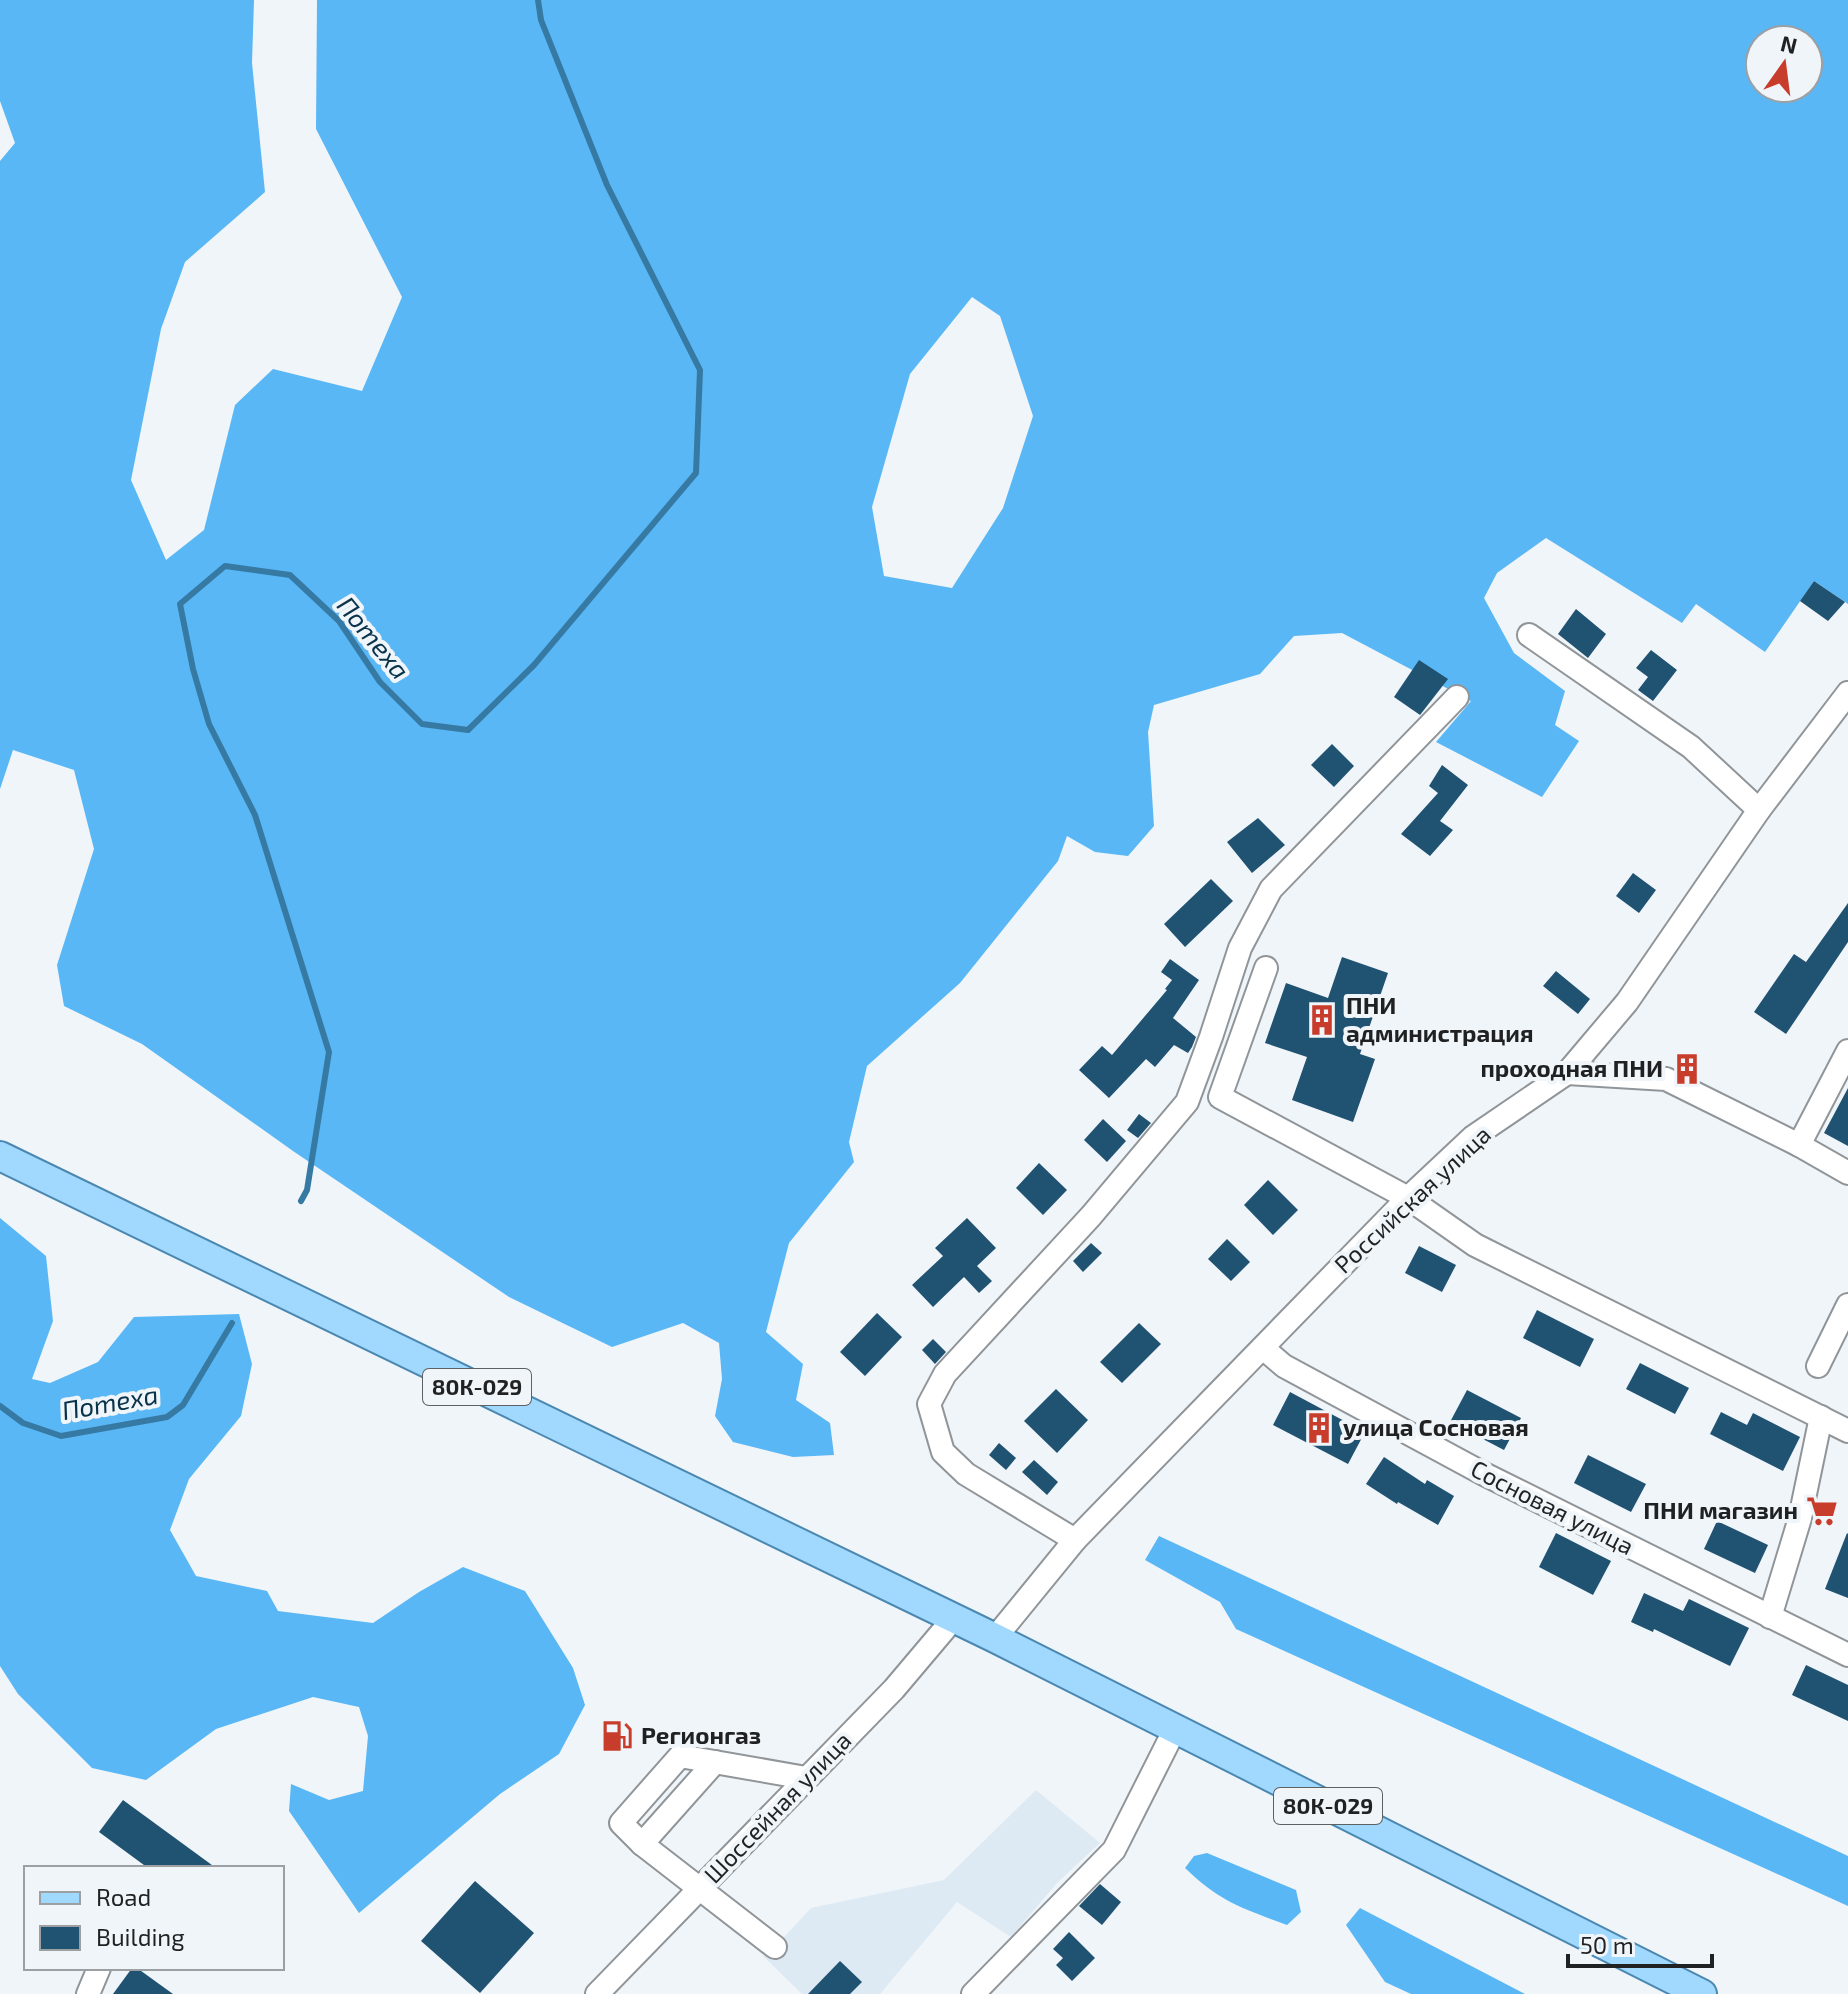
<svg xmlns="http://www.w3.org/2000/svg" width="1848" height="1994" font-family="'Exo 2',sans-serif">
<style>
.built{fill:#ddeaf3}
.forest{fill:#5ab7f5;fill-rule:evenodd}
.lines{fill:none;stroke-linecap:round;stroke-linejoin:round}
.stream{stroke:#367aa4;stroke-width:6}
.building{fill:#205272}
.minor-casing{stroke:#909599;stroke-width:26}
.major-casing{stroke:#4b88b1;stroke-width:32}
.minor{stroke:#fff;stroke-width:22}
.major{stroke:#a1d9fe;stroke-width:28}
.labels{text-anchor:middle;stroke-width:8;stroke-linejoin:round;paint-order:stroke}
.shield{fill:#f0f5f9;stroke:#5e6162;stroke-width:2}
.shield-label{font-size:22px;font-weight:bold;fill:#1f2122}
.poi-label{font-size:24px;font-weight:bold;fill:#1f2122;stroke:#f0f5f9;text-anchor:start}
.street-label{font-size:24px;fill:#1f2122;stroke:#f0f5f9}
.water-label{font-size:26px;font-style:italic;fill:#09324b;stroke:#f0f5f9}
</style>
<rect width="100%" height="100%" fill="#f0f5f9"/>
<!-- built -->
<path class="built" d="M 1036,1790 L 1100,1843 L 1057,1883 L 1011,1937 L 957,1902 L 880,1994 L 802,1994 L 762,1955 L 775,1947 L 811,1908 L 944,1880 Z"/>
<!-- forest -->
<g class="forest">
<path d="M 0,0 L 254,0 L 252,63 L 265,192 L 185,262 L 161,329 L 131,480 L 166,560 L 204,530 L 235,405 L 273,369 L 362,391 L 402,297 L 316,129 L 317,0 L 1848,0 L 1848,604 L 1814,581 L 1765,652 L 1696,604 L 1682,623 L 1546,538 L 1497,573 L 1484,598 L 1514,653 L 1565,691 L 1555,725 L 1579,741 L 1542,797 L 1436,742 L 1471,701 L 1342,633 L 1294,636 L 1260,674 L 1154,705 L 1148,732 L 1154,826 L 1128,856 L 1095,852 L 1067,836 L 1058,861 L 960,983 L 867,1066 L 849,1142 L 854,1162 L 789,1243 L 766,1332 L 803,1364 L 796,1400 L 830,1423 L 834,1455 L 793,1457 L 733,1442 L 715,1416 L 722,1379 L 719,1343 L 683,1323 L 612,1347 L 509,1297 L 293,1151 L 142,1044 L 64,1006 L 57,965 L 94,849 L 74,770 L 13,750 L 0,789 L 0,161 L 15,143 L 0,101 ZM 1760,40 L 1808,40 L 1808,88 L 1760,88 ZM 972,297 L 1000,316 L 1033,416 L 1003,508 L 952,588 L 884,576 L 872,507 L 910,374 Z"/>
<path d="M 0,1218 L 46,1256 L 53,1321 L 32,1379 L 50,1383 L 98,1362 L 134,1317 L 239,1314 L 252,1364 L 241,1416 L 189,1479 L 170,1530 L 196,1576 L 267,1591 L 278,1611 L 373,1623 L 419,1592 L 463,1567 L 525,1591 L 573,1668 L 585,1705 L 559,1754 L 500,1794 L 359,1913 L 289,1811 L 291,1784 L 329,1800 L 363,1791 L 368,1736 L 359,1707 L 313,1697 L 216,1729 L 146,1780 L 92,1768 L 18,1694 L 0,1666 Z"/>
<path d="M 1159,1536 L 1848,1856 L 1848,1906 L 1236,1629 L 1220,1602 L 1145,1560 Z"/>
<path d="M 1207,1853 L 1296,1890 L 1301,1912 L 1287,1925 C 1242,1908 1220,1902 1185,1868 L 1194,1856 Z"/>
<path d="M 1360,1908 L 1525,1994 L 1411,1994 L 1385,1982 L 1346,1925 Z"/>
</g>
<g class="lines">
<!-- stream -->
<g class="stream">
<path d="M 301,1201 L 307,1190 L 329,1052 L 255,815 L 209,724 L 193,669 L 180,604 L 225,566 L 290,575 L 339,621 L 380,682 L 422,724 L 468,730 L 534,665 L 696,473 L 700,370 L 607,185 L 541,20 L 538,0"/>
<path d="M 0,1406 L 23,1423 L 61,1436 L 167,1417 L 183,1405 L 232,1323"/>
</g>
</g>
<!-- building -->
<g class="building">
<path d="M 1814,581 L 1845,602 L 1828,621 L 1800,601 Z"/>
<path d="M 1576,609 L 1606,634 L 1588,658 L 1558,634 Z"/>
<path d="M 1651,650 L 1677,670 L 1653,701 L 1638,690 L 1648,677 L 1636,668 Z"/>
<path d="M 1419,660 L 1448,679 L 1420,715 L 1394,697 Z"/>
<path d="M 1332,744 L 1354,766 L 1334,787 L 1311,765 Z"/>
<path d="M 1442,765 L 1468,785 L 1440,821 L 1453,830 L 1430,856 L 1401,834 L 1438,793 L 1429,786 Z"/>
<path d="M 1258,818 L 1285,845 L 1252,873 L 1227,842 Z"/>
<path d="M 1633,873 L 1656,890 L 1639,913 L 1616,896 Z"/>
<path d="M 1211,879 L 1233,901 L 1185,947 L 1164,924 Z"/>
<path d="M 1848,903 L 1848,942 L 1786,1034 L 1754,1012 L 1794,954 L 1806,962 Z"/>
<path d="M 1342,957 L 1388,973 L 1360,1054 L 1375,1059 L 1353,1122 L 1292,1100 L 1307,1057 L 1265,1043 L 1286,983 L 1328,998 Z"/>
<path d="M 1170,959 L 1199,980 L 1173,1018 L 1196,1037 L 1192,1047 L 1188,1053 L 1174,1045 L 1155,1067 L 1146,1059 L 1109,1098 L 1079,1070 L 1102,1046 L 1112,1055 L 1167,990 L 1165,989 L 1172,980 L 1161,972 Z"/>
<path d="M 1556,971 L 1590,999 L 1578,1014 L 1543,986 Z"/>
<path d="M 1848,1088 L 1848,1146 L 1824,1133 Z"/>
<path d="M 1139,1114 L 1151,1123 L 1138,1138 L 1127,1130 Z"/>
<path d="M 1103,1119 L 1126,1141 L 1107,1162 L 1084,1140 Z"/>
<path d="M 1039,1163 L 1067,1190 L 1043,1215 L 1016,1188 Z"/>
<path d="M 1268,1180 L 1298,1210 L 1273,1235 L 1244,1205 Z"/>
<path d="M 967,1218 L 996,1248 L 977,1266 L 992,1281 L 979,1293 L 964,1277 L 933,1307 L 912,1285 L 943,1256 L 935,1248 Z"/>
<path d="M 1227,1239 L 1250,1262 L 1231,1281 L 1208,1259 Z"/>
<path d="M 1091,1243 L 1102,1253 L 1083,1272 L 1073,1261 Z"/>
<path d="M 1419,1246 L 1456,1265 L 1442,1292 L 1405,1273 Z"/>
<path d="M 1537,1310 L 1594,1339 L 1580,1367 L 1523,1338 Z"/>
<path d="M 877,1313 L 902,1337 L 865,1376 L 840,1352 Z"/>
<path d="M 1139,1323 L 1161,1344 L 1122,1383 L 1100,1362 Z"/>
<path d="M 933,1339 L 946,1352 L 935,1364 L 922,1350 Z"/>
<path d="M 1640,1363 L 1689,1388 L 1675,1414 L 1626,1389 Z"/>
<path d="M 1056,1389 L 1088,1420 L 1057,1453 L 1024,1421 Z"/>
<path d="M 1467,1390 L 1521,1418 L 1504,1450 L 1450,1422 Z"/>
<path d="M 1290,1392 L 1365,1432 L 1348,1464 L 1273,1425 Z"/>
<path d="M 1721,1412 L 1747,1425 L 1753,1413 L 1800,1437 L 1783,1471 L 1710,1434 Z"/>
<path d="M 999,1443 L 1016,1458 L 1006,1470 L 989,1455 Z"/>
<path d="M 1588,1455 L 1646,1484 L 1631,1512 L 1574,1483 Z"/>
<path d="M 1384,1457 L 1425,1484 L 1427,1480 L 1454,1496 L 1438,1525 L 1398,1502 L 1397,1504 L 1366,1484 Z"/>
<path d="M 1034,1460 L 1058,1482 L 1047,1495 L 1022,1472 Z"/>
<path d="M 1717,1521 L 1768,1545 L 1755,1573 L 1704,1549 Z"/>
<path d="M 1556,1533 L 1611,1561 L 1593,1595 L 1539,1567 Z"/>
<path d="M 1847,1533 L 1848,1534 L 1848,1598 L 1825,1589 Z"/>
<path d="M 1644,1593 L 1683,1611 L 1689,1599 L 1749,1628 L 1730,1666 L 1654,1629 L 1653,1632 L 1631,1622 Z"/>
<path d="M 1806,1665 L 1848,1685 L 1848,1721 L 1792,1695 Z"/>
<path d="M 123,1800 L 216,1868 L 148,1868 L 99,1832 Z"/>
<path d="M 475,1881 L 534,1933 L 480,1993 L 421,1941 Z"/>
<path d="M 1100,1884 L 1121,1902 L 1102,1925 L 1079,1906 Z"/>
<path d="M 1069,1932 L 1095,1958 L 1072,1981 L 1056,1965 L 1063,1958 L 1053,1949 Z"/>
<path d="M 840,1961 L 862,1982 L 850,1994 L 808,1994 Z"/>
<path d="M 132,1968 L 137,1968 L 173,1994 L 113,1994 Z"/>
</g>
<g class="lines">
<defs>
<g id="minor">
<path d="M 1529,635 L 1691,747 L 1759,810"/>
<path d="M 1266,968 L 1220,1097 L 1408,1198 L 1475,1245 L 1848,1431"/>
<path d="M 1567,1073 L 1666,1079 L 1799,1145 L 1848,1173"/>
<path d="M 1799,1145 L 1848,1051"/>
<path d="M 1263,1348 L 1284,1366 L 1484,1474 L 1848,1655"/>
<path d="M 1818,1366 L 1848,1305"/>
<path d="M 1075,1540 L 966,1474 L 943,1452 L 929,1404 L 945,1374 L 1091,1216 L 1187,1102 L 1211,1037 L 1240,948 L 1271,889 L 1457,697"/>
<path d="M 1770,1617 L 1800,1518 L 1821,1417"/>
<path d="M 995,1638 L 1075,1540 L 1408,1198 L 1473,1137 L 1567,1073 L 1627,1002 L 1759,810 L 1848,693"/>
<path d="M 642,1844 L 715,1762"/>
<path d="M 775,1947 L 642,1844 L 621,1823 L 680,1756 L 806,1778"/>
<path d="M 88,1994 L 99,1968"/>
<path d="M 597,1994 L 894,1689 L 954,1618"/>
<path d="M 973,1994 L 1114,1850 L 1175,1729"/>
</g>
<path id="major" d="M 0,1156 L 995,1638 L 1702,1994"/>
</defs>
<!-- minor casing -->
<use href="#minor" class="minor-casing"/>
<!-- major casing -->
<use href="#major" class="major-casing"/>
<!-- minor -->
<use href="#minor" class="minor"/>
<!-- major -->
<use href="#major" class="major"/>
</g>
<!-- icons -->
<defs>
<symbol id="building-bare" viewBox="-9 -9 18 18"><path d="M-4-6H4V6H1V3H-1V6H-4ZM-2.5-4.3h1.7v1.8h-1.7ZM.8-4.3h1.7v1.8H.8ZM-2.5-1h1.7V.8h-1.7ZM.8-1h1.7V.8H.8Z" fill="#c83c2c" stroke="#f0f5f9" stroke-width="2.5" paint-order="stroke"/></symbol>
<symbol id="supermarket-bare" viewBox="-9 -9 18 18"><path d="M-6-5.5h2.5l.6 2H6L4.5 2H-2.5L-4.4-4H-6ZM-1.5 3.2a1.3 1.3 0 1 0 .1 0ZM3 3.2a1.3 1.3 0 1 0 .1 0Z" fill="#c83c2c" stroke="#f0f5f9" stroke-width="2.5" paint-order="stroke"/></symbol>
<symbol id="fuel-bare" viewBox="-9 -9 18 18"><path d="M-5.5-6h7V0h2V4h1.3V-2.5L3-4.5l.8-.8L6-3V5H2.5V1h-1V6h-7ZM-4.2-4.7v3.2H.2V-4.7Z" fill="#c83c2c" stroke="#f0f5f9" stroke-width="2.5" paint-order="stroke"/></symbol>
</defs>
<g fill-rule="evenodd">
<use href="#building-bare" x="1300" y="998" width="44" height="44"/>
<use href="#building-bare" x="1665" y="1047" width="44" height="44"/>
<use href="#building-bare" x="1297" y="1406" width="44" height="44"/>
<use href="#supermarket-bare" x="1800" y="1489" width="44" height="44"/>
<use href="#fuel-bare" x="595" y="1714" width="44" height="44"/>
</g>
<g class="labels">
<!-- shield labels -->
<g class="shield">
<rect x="423" y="1369" width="108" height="36" rx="6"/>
<rect x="1274" y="1788" width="108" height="36" rx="6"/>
</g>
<g class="shield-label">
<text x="477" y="1395">80К-029</text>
<text x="1328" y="1814">80К-029</text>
</g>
<!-- poi labels -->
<g class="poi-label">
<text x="1346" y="1014">ПНИ<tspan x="1346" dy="28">администрация</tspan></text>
<text x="1663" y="1077" text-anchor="end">проходная ПНИ</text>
<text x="1343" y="1436">улица Сосновая</text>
<text x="1798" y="1519" text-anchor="end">ПНИ магазин</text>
<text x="641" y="1744">Регионгаз</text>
</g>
<!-- street labels -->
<g class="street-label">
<text transform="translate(1413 1200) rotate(-43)" y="8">Российская улица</text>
<text transform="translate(1552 1508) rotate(27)" y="8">Сосновая улица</text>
<text transform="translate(778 1808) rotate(-46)" y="8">Шоссейная улица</text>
</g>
<!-- water labels -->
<g class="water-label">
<text transform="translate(373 638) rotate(51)" y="9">Потеха</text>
<text transform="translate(110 1403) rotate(-10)" y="9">Потеха</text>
</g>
</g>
<!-- legend -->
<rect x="24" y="1866" width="260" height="104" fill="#f0f5f9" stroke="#9ca0a3" stroke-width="2"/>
<rect x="40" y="1892" width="40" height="12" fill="#a1d9fe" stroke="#9ca0a3" stroke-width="2"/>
<text x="96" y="1906" font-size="24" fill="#1f2122">Road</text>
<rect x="40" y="1926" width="40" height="24" fill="#205272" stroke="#9ca0a3" stroke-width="2"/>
<text x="96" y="1946" font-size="24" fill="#1f2122">Building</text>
<!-- north arrow -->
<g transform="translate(1784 64) rotate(14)"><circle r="38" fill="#f0f5f9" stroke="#9ca0a3" stroke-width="2"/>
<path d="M0-6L14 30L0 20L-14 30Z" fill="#c83c2c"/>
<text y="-12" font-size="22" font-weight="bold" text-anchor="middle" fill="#1f2122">N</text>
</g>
<!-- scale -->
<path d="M1568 1954v12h144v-12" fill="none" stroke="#1f2122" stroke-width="4"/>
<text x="1580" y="1954" font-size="24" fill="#1f2122" stroke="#f0f5f9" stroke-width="6" paint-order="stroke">50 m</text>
</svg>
